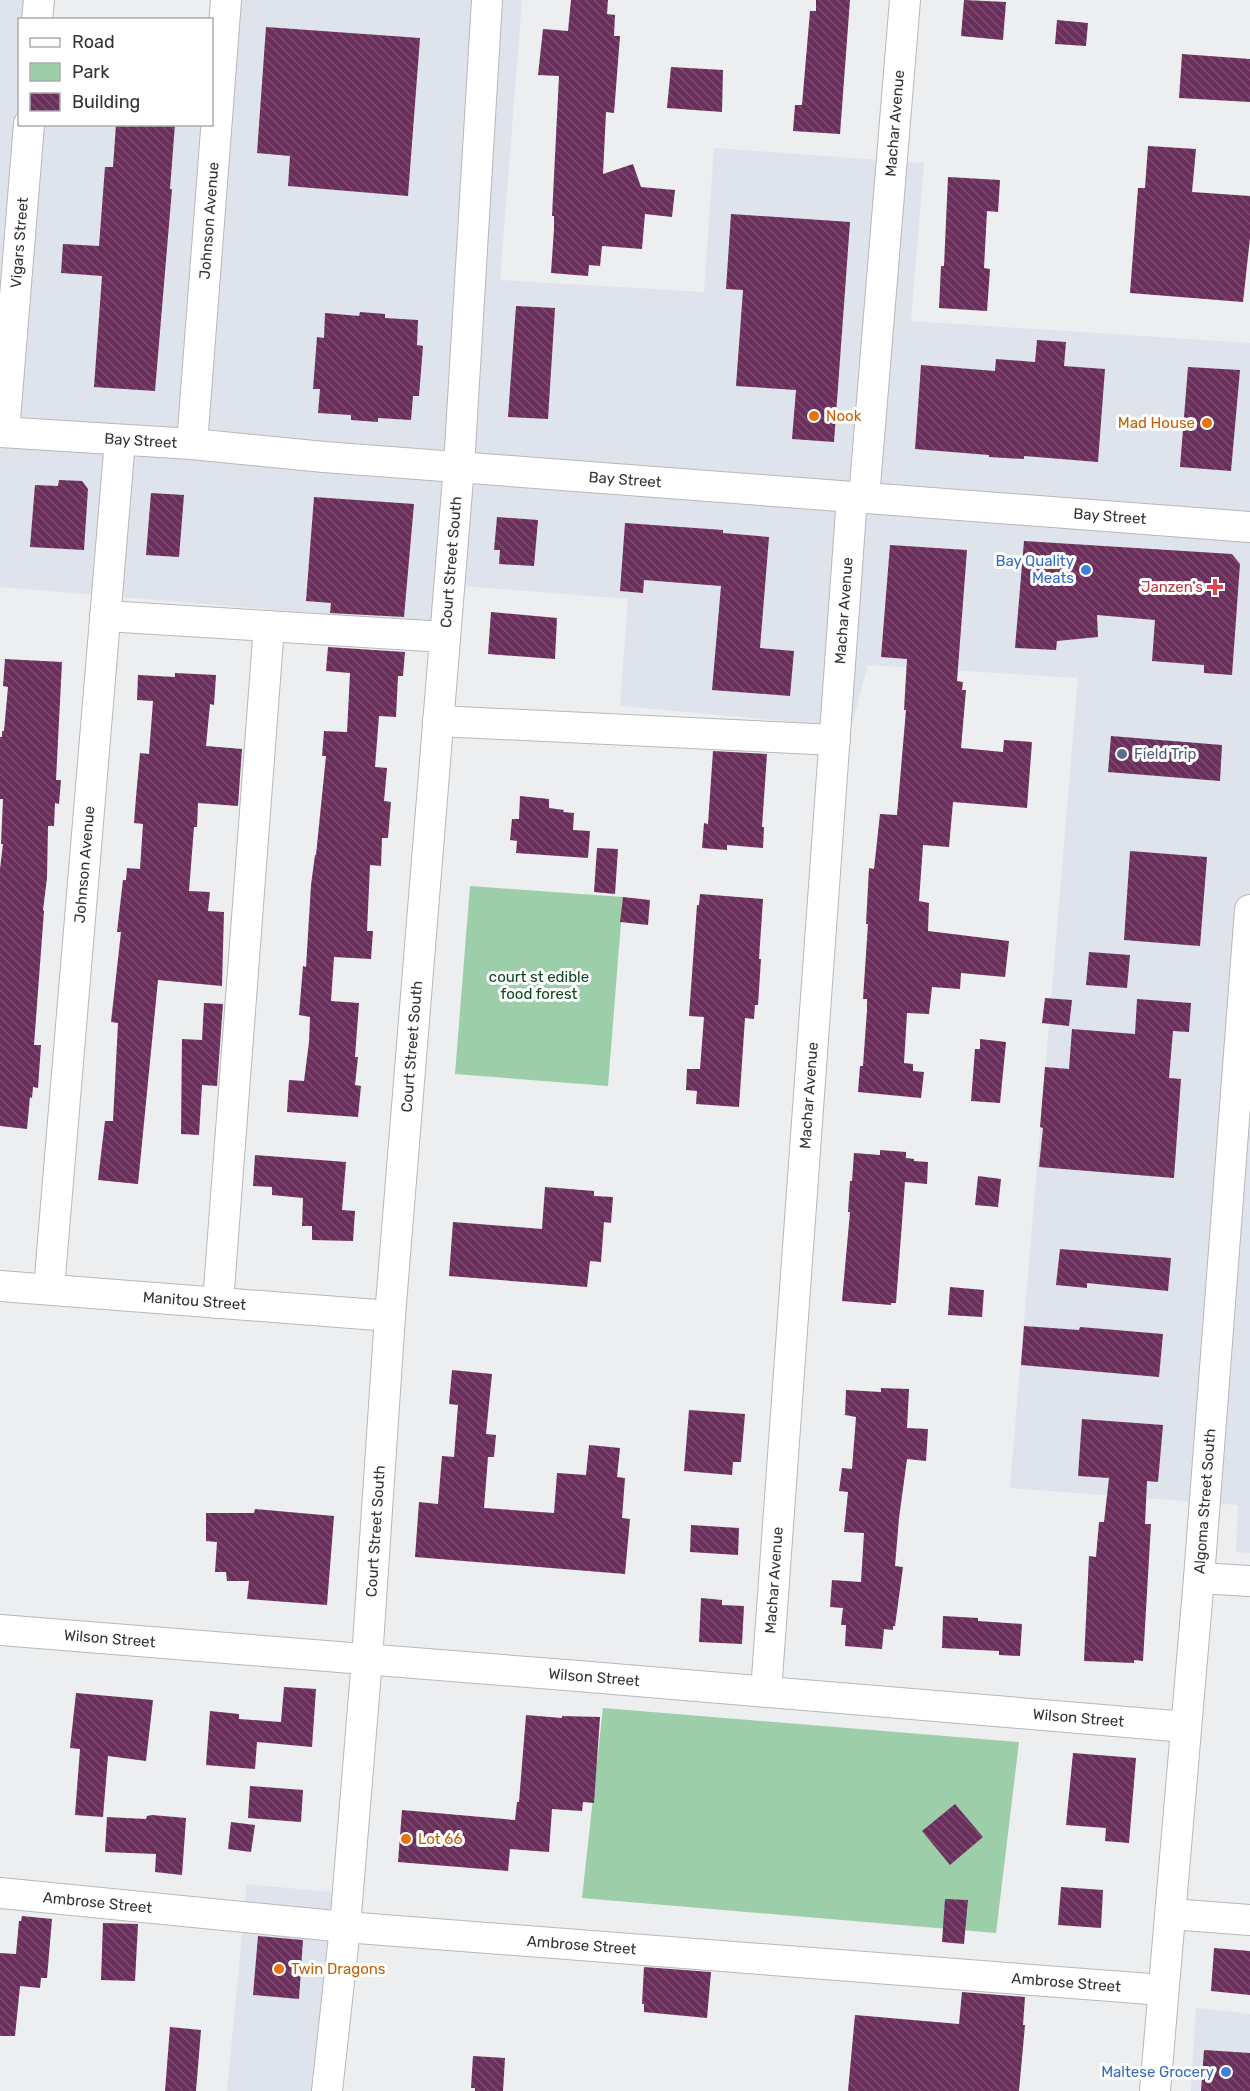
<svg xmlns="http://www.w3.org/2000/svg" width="1250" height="2091" font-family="Rubik,sans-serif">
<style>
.built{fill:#dee3ec}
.green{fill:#9ccea9}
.building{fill:url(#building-back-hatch)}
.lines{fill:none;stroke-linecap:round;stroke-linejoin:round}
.minor-casing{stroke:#b7b8ba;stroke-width:32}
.minor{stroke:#fff;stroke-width:30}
.food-dot{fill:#e8710a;stroke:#fff;stroke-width:2}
.shop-dot{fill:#3f7fe0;stroke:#fff;stroke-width:2}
.health-dot{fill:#e0444e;stroke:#fff;stroke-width:2}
.service-dot{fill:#5c6f8a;stroke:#fff;stroke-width:2}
.labels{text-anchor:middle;stroke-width:6;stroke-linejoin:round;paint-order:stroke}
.street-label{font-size:15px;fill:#333334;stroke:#fff}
.food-label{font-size:15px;fill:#c56008;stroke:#fff;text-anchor:start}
.shop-label{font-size:15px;fill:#366cbe;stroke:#fff;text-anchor:end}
.health-label{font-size:15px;fill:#be3a42;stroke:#fff;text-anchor:end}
.service-label{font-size:15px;fill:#4e5e75;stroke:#fff;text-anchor:start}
.park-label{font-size:15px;fill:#0f4625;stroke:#fff}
</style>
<defs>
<pattern id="building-back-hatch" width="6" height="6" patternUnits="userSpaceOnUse" patternTransform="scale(1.5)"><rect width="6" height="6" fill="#6b2f5c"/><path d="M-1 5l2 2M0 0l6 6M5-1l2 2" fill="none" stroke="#7c4c70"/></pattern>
</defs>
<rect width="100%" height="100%" fill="#eceef0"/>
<!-- built -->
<g class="built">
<path d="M 0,0 L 42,0 L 41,19 L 20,20 L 20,124 L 212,124 L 239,0 L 522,0 L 500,280 L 704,292 L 714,148 L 924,163 L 911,321 L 1250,343 L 1250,1553 L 1236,1552 L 1238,1505 L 1010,1488 L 1078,678 L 868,665 L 851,727 L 620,706 L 628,599 L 437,584 L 432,623 L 0,587 Z"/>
<path d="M 247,1884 L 339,1893 L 318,2091 L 227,2091 Z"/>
<path d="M 1196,2008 L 1250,2014 L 1250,2091 L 1191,2091 Z"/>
</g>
<!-- green -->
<g class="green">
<path d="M 470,886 L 623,897 L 608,1086 L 455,1074 Z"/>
<path d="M 603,1708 L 1019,1742 L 996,1933 L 582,1898 Z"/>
</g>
<!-- building -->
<g class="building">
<path d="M 571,0 L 608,0 L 607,14 L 615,15 L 614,36 L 620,36 L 614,113 L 606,112 L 603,174 L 633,164 L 641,187 L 675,190 L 672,217 L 645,214 L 642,249 L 602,246 L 600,266 L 589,265 L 588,276 L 551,273 L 554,229 L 554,216 L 552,216 L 559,76 L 538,75 L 543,29 L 568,31 Z"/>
<path d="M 816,0 L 850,0 L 840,134 L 793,131 L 795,105 L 802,105 L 810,11 L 816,11 Z"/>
<path d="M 964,0 L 1006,2 L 1003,40 L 961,36 Z"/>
<path d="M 1057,20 L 1088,23 L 1086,46 L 1055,44 Z"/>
<path d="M 266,27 L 420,38 L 408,196 L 288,186 L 290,156 L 257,153 Z"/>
<path d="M 1182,54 L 1250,59 L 1250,102 L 1179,98 Z"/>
<path d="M 671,67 L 723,70 L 722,112 L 667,108 Z"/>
<path d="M 116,124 L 175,124 L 170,189 L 172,189 L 155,391 L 94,387 L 102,276 L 61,273 L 63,244 L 99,246 L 105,167 L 113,167 Z"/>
<path d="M 1148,146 L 1196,149 L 1192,192 L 1250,196 L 1250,238 L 1243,302 L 1130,293 L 1138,188 L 1145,188 Z"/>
<path d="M 948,177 L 1000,180 L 998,212 L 987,211 L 984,268 L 990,269 L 987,311 L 939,308 L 941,266 L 944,266 Z"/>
<path d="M 731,214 L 850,222 L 834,442 L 792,439 L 796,390 L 736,386 L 743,290 L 726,289 Z"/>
<path d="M 516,306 L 555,308 L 548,419 L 508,417 Z"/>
<path d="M 360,312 L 385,314 L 385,318 L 418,320 L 417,345 L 423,346 L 419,396 L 413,396 L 411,420 L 378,418 L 378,422 L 351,420 L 351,415 L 318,413 L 320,389 L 313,389 L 317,337 L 324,338 L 325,313 L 359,316 Z"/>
<path d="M 1037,340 L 1066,342 L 1064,366 L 1105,369 L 1098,462 L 1024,456 L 1024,459 L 989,457 L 989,455 L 915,449 L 921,365 L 995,371 L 996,359 L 1035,362 Z"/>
<path d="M 1188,367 L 1240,370 L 1231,471 L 1180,467 Z"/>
<path d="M 59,480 L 82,481 L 88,489 L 84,550 L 30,547 L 35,485 L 58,486 Z"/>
<path d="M 151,493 L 184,495 L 179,557 L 146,555 Z"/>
<path d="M 314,497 L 414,504 L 404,617 L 330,613 L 331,603 L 306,601 Z"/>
<path d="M 497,517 L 538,520 L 534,566 L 499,564 L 500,550 L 494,550 Z"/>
<path d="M 625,523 L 723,530 L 723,533 L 769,537 L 760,648 L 794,651 L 790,696 L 712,690 L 721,586 L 644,580 L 643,593 L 620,591 Z"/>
<path d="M 1024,541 L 1232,554 L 1240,564 L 1232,675 L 1204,673 L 1204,665 L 1152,661 L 1155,620 L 1097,615 L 1098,637 L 1057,641 L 1056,650 L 1015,648 Z"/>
<path d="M 890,545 L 967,550 L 957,681 L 963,682 L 962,690 L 966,690 L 961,748 L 1003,752 L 1004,740 L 1032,742 L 1027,808 L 953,802 L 949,847 L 923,845 L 919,901 L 929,903 L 928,931 L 1009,941 L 1005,977 L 961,973 L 960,989 L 932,987 L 929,1014 L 907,1013 L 904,1063 L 913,1064 L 913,1071 L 924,1072 L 921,1098 L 858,1092 L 860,1066 L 863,1066 L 867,1010 L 867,999 L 863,999 L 868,924 L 866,924 L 869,868 L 874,869 L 880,814 L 897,815 L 906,710 L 904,710 L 907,659 L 881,657 Z"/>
<path d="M 491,612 L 557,618 L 555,659 L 488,654 Z"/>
<path d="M 328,647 L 405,652 L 403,676 L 398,676 L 396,717 L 379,716 L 375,767 L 387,768 L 384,801 L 391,802 L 388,838 L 382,838 L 381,866 L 370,865 L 367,931 L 373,931 L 371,959 L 334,957 L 331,1001 L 359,1003 L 355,1057 L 358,1057 L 355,1085 L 361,1086 L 358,1117 L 287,1112 L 289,1080 L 304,1081 L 309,1042 L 310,1017 L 299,1015 L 303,966 L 306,967 L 311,885 L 315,855 L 316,855 L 326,756 L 322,756 L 324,731 L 347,732 L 350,673 L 326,671 Z"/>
<path d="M 5,659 L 62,662 L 56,780 L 61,780 L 59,804 L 55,803 L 54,826 L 48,826 L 47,878 L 43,910 L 44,911 L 34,1045 L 41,1045 L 38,1088 L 33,1087 L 32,1098 L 30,1097 L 27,1129 L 0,1126 L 0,869 L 3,844 L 1,844 L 3,799 L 0,799 L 0,737 L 2,737 L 2,731 L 4,731 L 8,687 L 3,686 Z"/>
<path d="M 175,673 L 216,675 L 214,705 L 210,704 L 206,746 L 242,749 L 238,806 L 198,803 L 197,827 L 194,827 L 189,891 L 210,892 L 208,911 L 224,912 L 222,986 L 158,980 L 138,1184 L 98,1180 L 105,1121 L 113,1121 L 118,1023 L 111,1022 L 121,932 L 117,932 L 123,880 L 126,880 L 127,868 L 140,869 L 143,824 L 134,823 L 136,797 L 140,753 L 149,754 L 153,701 L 137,700 L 138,675 L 175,677 Z"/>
<path d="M 1111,736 L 1222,745 L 1220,781 L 1108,772 Z"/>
<path d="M 713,751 L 767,754 L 762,827 L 764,827 L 763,848 L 727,845 L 727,850 L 702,848 L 704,823 L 708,824 Z"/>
<path d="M 520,796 L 549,799 L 549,808 L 564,810 L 563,812 L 574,813 L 573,830 L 590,831 L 588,858 L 516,853 L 517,841 L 510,840 L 512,819 L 519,819 Z"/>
<path d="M 597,848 L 618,849 L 615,894 L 594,892 Z"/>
<path d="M 1130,851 L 1207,857 L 1200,946 L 1124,940 Z"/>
<path d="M 700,894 L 763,899 L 759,959 L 761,959 L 758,1005 L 755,1005 L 754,1019 L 745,1018 L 739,1107 L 696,1104 L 697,1091 L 686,1090 L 687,1069 L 700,1069 L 704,1017 L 689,1016 L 697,905 L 699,905 Z"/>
<path d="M 623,897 L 650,900 L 648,925 L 620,922 Z"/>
<path d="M 1089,952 L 1130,955 L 1127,988 L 1086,985 Z"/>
<path d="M 1045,998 L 1072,1000 L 1069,1026 L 1042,1023 Z"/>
<path d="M 1137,999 L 1191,1003 L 1189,1032 L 1173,1031 L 1169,1078 L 1181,1079 L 1174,1178 L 1039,1167 L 1043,1128 L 1040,1127 L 1045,1067 L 1069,1069 L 1072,1029 L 1135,1034 Z"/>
<path d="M 204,1003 L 223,1004 L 217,1086 L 202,1085 L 199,1135 L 181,1134 L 182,1039 L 202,1040 Z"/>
<path d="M 980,1039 L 1006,1042 L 1000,1103 L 971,1101 L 975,1049 L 980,1049 Z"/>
<path d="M 880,1150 L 906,1152 L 906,1158 L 914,1159 L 914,1161 L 928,1162 L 927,1184 L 905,1182 L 896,1303 L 891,1303 L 891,1305 L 842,1301 L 850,1212 L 848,1212 L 850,1181 L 852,1181 L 854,1153 L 880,1155 Z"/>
<path d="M 255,1155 L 346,1162 L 342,1210 L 355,1211 L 353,1241 L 312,1240 L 312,1226 L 302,1226 L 303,1198 L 272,1195 L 272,1187 L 253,1186 Z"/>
<path d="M 978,1176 L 1001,1179 L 998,1207 L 975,1205 Z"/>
<path d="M 545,1187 L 594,1191 L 594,1196 L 613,1197 L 611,1223 L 604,1222 L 601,1262 L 590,1261 L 587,1287 L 449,1276 L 453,1222 L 542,1229 Z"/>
<path d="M 1060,1249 L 1171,1258 L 1168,1291 L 1087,1283 L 1087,1288 L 1056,1285 Z"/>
<path d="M 950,1287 L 984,1290 L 982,1317 L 948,1315 Z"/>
<path d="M 1024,1326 L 1079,1330 L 1080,1327 L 1163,1334 L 1159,1377 L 1021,1365 Z"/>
<path d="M 452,1370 L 492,1374 L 486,1434 L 496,1435 L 494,1457 L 488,1457 L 484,1508 L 554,1513 L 557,1473 L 586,1475 L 589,1445 L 620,1448 L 617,1477 L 625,1478 L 622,1518 L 630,1519 L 625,1574 L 415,1557 L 419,1502 L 438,1504 L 442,1456 L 454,1457 L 458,1405 L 449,1404 Z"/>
<path d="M 881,1388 L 909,1389 L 907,1428 L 928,1429 L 926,1461 L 907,1459 L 899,1518 L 895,1566 L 903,1567 L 895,1626 L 893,1626 L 893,1630 L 884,1629 L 882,1649 L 845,1646 L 846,1625 L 841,1625 L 843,1608 L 830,1607 L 832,1580 L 861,1582 L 864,1533 L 844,1532 L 848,1492 L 839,1491 L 842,1468 L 852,1469 L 856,1417 L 845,1415 L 846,1390 L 881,1392 Z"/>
<path d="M 689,1410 L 745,1414 L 741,1462 L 733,1462 L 732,1475 L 684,1471 Z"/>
<path d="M 1082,1419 L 1163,1425 L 1158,1482 L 1147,1481 L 1145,1524 L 1151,1524 L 1143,1661 L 1134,1660 L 1134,1663 L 1084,1661 L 1089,1556 L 1096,1557 L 1099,1522 L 1104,1522 L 1109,1478 L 1078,1476 Z"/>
<path d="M 255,1509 L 334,1516 L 327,1605 L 247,1599 L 249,1581 L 227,1581 L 226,1572 L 215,1572 L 217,1542 L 206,1541 L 206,1513 L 254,1513 Z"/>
<path d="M 691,1525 L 739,1528 L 738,1555 L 690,1552 Z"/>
<path d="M 701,1598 L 722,1600 L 722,1605 L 744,1606 L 742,1644 L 699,1642 Z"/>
<path d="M 943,1616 L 978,1618 L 978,1621 L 1022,1624 L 1020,1656 L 999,1655 L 999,1651 L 942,1648 Z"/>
<path d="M 284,1687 L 316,1689 L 312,1747 L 257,1742 L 255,1769 L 206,1765 L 210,1711 L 239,1714 L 239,1719 L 281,1722 Z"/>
<path d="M 76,1693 L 153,1700 L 146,1761 L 108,1756 L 103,1817 L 75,1815 L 80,1749 L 70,1748 Z"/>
<path d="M 526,1715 L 562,1718 L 562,1716 L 600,1717 L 594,1803 L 583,1802 L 582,1811 L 552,1809 L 549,1852 L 510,1849 L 508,1871 L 398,1862 L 402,1810 L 515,1820 L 517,1802 L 519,1802 Z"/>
<path d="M 1073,1753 L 1136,1758 L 1129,1843 L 1105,1841 L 1106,1828 L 1066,1825 Z"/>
<path d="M 250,1786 L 303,1790 L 301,1822 L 248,1818 Z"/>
<path d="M 955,1804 L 983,1837 L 950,1865 L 922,1831 Z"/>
<path d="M 152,1815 L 186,1818 L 182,1875 L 155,1872 L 156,1854 L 105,1852 L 107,1817 L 146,1819 L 147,1816 Z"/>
<path d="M 231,1822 L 255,1825 L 251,1852 L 228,1849 Z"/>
<path d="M 1061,1887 L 1103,1890 L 1101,1928 L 1058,1925 Z"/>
<path d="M 945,1899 L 968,1900 L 964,1944 L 942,1942 Z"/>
<path d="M 22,1916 L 52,1919 L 47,1978 L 41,1978 L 40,1988 L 20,1986 L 15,2036 L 0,2036 L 0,1953 L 16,1954 L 19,1921 L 21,1921 Z"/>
<path d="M 103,1923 L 138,1924 L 135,1981 L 101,1980 Z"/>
<path d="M 258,1936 L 303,1940 L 299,1999 L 253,1995 Z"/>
<path d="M 1214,1948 L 1250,1951 L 1250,1995 L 1211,1991 Z"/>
<path d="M 644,1967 L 711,1972 L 707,2018 L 644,2012 L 644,2004 L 642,2004 Z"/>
<path d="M 962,1992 L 1025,1997 L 1023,2025 L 1025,2025 L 1019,2091 L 848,2091 L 855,2015 L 959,2024 Z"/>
<path d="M 170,2027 L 201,2030 L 196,2091 L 165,2091 Z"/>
<path d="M 1204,2050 L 1250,2053 L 1250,2091 L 1201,2091 Z"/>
<path d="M 473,2056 L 505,2058 L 503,2091 L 475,2091 L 475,2088 L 471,2088 Z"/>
</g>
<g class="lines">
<defs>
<g id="minor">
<path d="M 37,20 L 39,0"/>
<path id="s1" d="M 0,432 L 192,444 L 324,457 L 1250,527"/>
<path id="s2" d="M 4,432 L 29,124"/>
<path id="s3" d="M 192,444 L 226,0"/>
<path id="s4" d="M 864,498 L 905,0"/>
<path d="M 105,616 L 445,637"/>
<path d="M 438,721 L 835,740"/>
<path id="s5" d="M 0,1286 L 390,1316"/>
<path id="s6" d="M 49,1289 L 120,440"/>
<path d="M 218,1303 L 269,626"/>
<path d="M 1199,1578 L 1250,1581"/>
<path id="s7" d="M 0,1630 L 578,1676 L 1186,1727"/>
<path id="s8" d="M 766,1692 L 852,497"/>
<path id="s9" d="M 0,1893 L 345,1927 L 1163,1990"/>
<path d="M 1171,1914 L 1250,1920"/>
<path id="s10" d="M 327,2091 L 345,1927 L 367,1659 L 390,1316 L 459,466 L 487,0"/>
<path id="s11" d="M 1155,2091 L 1199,1578 L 1250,910"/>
</g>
</defs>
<!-- minor casing -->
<use href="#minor" class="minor-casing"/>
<!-- minor -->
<use href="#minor" class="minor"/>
</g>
<!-- markers -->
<g class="food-dot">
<circle cx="814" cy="416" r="6"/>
<circle cx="1207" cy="423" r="6"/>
<circle cx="406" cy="1839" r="6"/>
<circle cx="279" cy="1969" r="6"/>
</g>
<g class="shop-dot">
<circle cx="1086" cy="570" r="6"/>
<circle cx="1226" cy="2072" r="6"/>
</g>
<path class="health-dot" d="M1212 578h6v6h6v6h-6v6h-6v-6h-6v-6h6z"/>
<circle class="service-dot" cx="1122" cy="754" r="6"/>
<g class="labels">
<!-- street labels -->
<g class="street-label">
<text dy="5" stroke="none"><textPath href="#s4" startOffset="376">Machar Avenue</textPath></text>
<text dy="5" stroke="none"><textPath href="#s3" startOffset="224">Johnson Avenue</textPath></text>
<text dy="5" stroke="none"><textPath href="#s2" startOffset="190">Vigars Street</textPath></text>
<text dy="5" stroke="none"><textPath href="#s1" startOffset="141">Bay Street</textPath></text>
<text dy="5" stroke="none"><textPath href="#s1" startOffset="627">Bay Street</textPath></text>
<text dy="5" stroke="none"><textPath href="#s1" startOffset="1113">Bay Street</textPath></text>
<text dy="5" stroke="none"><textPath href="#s10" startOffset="1534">Court Street South</textPath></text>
<text dy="5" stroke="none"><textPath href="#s8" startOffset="1084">Machar Avenue</textPath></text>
<text dy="5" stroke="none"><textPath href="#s6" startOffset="426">Johnson Avenue</textPath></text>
<text dy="5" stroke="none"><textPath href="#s10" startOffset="1048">Court Street South</textPath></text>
<text dy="5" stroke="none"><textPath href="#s8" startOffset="598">Machar Avenue</textPath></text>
<text dy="5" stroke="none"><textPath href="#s5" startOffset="195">Manitou Street</textPath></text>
<text dy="5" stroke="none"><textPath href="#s11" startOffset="592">Algoma Street South</textPath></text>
<text dy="5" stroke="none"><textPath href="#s10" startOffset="562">Court Street South</textPath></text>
<text dy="5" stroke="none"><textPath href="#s8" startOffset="112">Machar Avenue</textPath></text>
<text dy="5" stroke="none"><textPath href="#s7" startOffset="110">Wilson Street</textPath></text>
<text dy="5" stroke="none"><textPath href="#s7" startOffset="596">Wilson Street</textPath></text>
<text dy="5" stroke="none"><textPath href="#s7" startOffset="1082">Wilson Street</textPath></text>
<text dy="5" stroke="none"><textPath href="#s9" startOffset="98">Ambrose Street</textPath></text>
<text dy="5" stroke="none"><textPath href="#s9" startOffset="584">Ambrose Street</textPath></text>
<text dy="5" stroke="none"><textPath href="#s9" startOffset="1070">Ambrose Street</textPath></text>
</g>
<!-- food labels -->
<g class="food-label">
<text x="826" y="421">Nook</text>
<text x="1195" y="428" text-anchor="end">Mad House</text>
<text x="418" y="1844">Lot 66</text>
<text x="291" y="1974">Twin Dragons</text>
</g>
<!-- shop labels -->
<g class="shop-label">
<text x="1074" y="566">Bay Quality<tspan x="1074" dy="17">Meats</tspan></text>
<text x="1214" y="2077">Maltese Grocery</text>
</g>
<!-- health labels -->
<g class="health-label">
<text x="1203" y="592">Janzen's</text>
</g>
<!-- service labels -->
<g class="service-label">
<text x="1134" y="759">Field Trip</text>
</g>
<!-- park labels -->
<g class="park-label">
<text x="539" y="982">court st edible<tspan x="539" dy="17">food forest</tspan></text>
</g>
</g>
<!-- legend -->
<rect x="18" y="18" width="195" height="108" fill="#ffffff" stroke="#adadae" stroke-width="1.5"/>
<rect x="30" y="38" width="30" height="9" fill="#ffffff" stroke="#adadae" stroke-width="1.5"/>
<text x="72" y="48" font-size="18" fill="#333334">Road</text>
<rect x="30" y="63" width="30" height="18" fill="#9ccea9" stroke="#adadae" stroke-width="1.5"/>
<text x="72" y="78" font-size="18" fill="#333334">Park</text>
<rect x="30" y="93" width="30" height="18" fill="url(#building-back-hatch)" stroke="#adadae" stroke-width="1.5"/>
<text x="72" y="108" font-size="18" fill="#333334">Building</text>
</svg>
